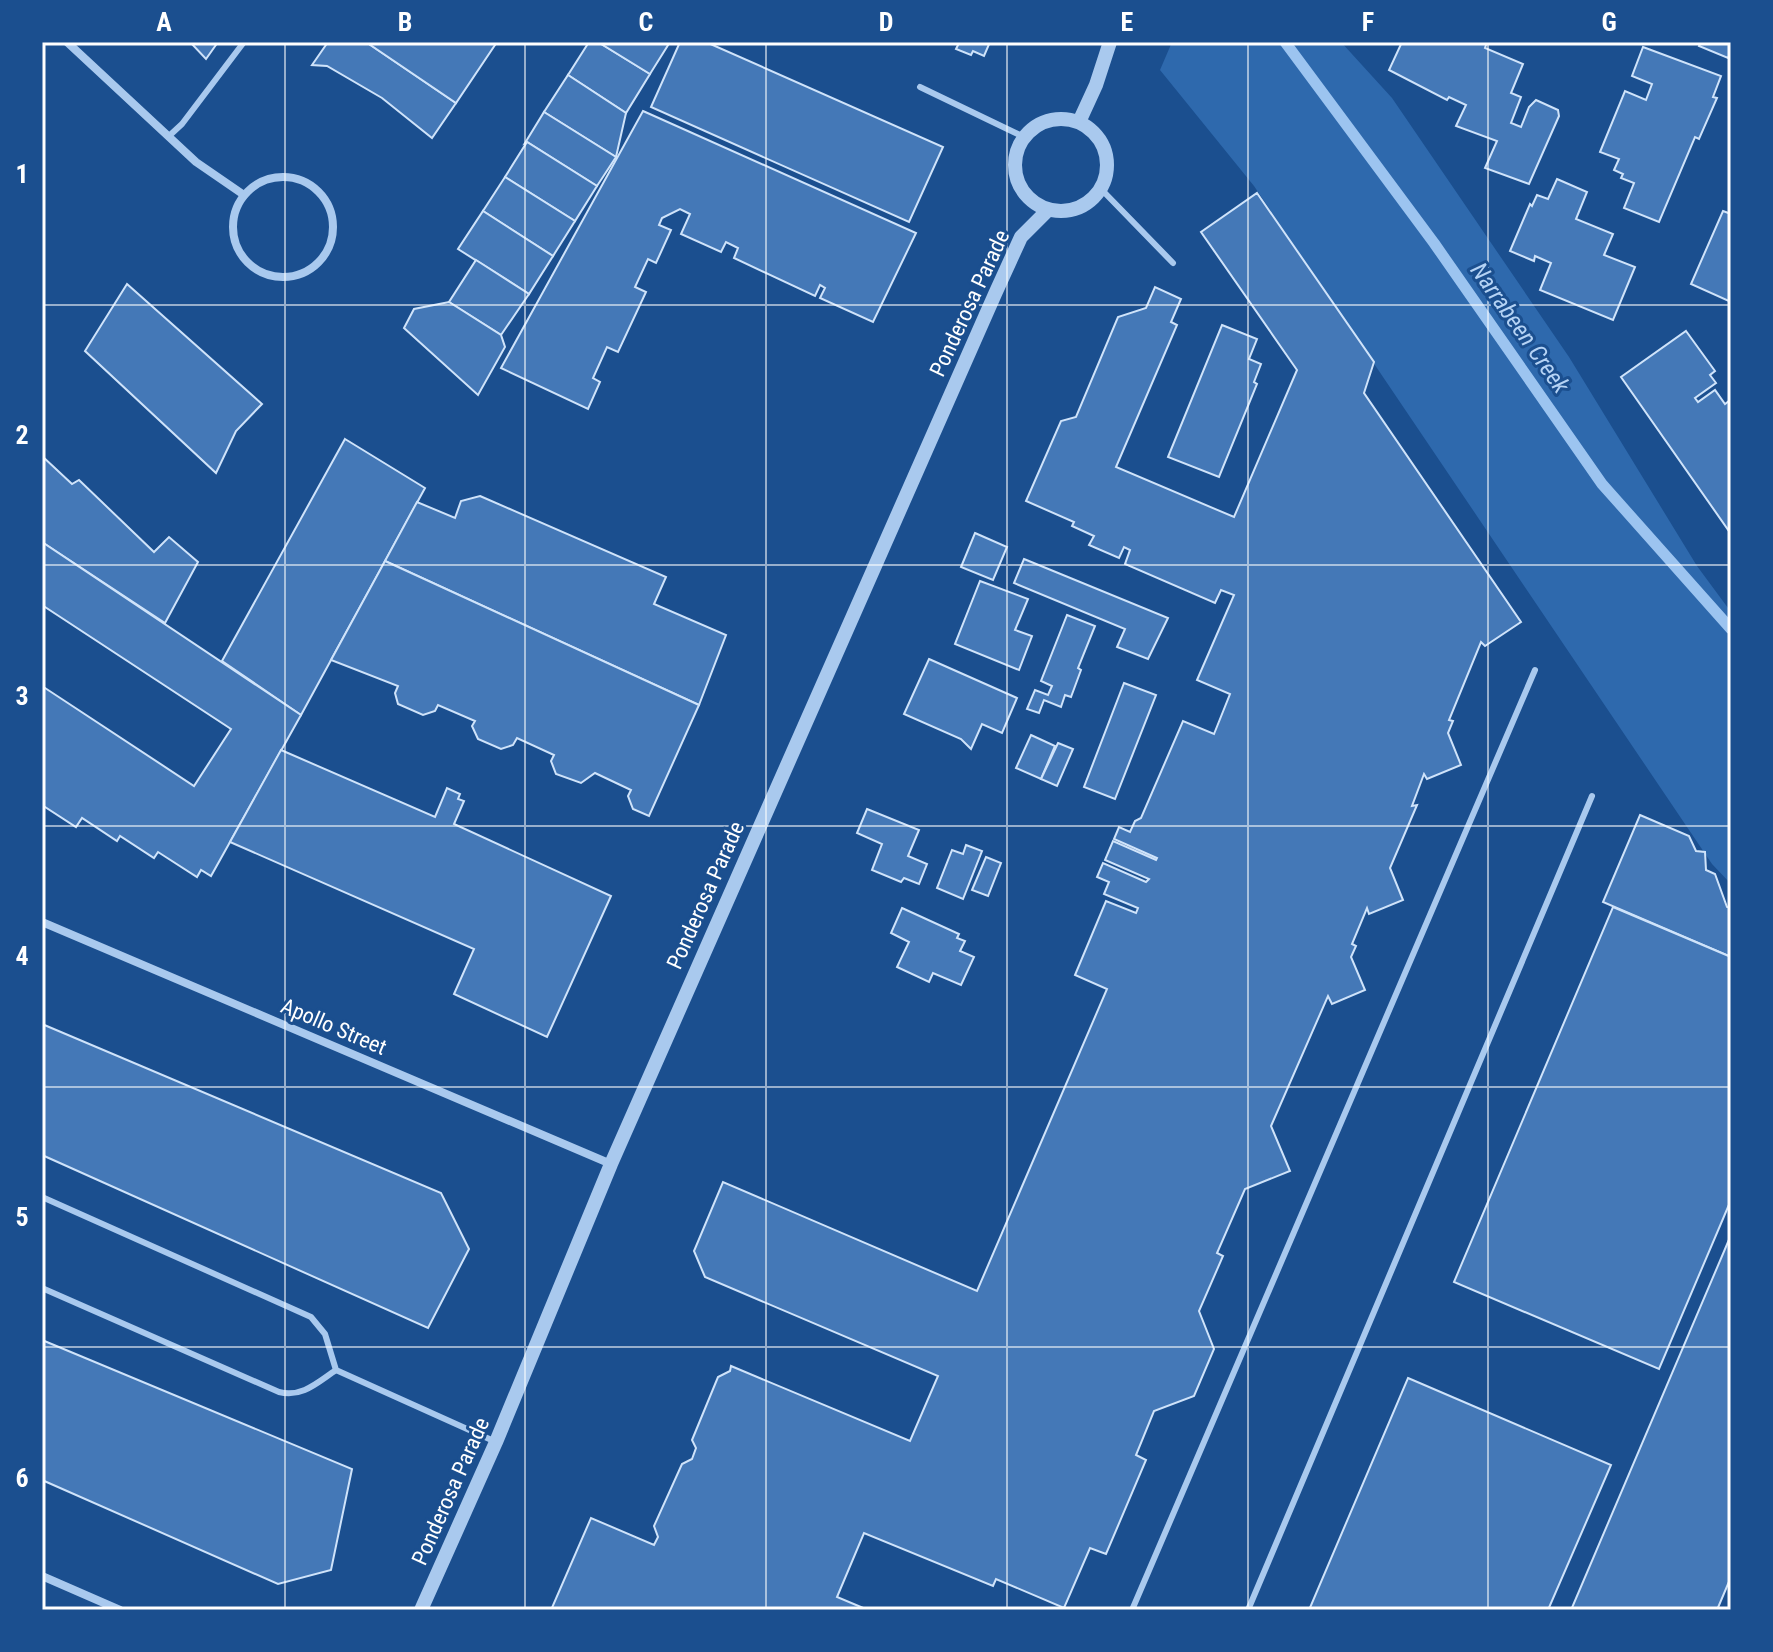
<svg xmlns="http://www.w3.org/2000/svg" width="1773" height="1652" font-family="'Roboto Condensed',sans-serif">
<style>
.green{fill:#2e69ad}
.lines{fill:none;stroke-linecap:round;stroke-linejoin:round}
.stream{stroke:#9cc4f0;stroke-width:11}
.building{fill:#4478b7;stroke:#cfe3fa;stroke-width:2}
.service{stroke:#a9c9ee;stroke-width:6}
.minor{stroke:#a9c9ee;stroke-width:8}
.tertiary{stroke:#a9c9ee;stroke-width:14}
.grid{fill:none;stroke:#fff;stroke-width:2;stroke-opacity:0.55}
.labels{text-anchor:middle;stroke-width:6;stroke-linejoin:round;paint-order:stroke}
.street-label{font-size:22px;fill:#fff;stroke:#1b4f8f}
.water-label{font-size:24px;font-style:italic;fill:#b5d3f5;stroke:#1b4f8f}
.neatline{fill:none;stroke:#fff;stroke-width:3}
.grid-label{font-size:26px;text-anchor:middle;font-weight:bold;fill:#fff}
</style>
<rect width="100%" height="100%" fill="#1b4f8f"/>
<!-- green -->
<path class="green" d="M 1172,42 L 1341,42 L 1392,98 L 1569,357 L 1697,566 L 1731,612 L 1731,884 L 1712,864 L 1254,186 L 1160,70 Z"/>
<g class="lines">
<!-- stream -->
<path class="stream" d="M 1285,42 L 1434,243 L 1602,484 L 1731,629"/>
</g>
<!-- building -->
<g class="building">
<path d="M 190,42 L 218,42 L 206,59 Z"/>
<path d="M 328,42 L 366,42 L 456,103 L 432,138 L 382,98 L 327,66 L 312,65 Z"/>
<path d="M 366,42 L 497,42 L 456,103 Z"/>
<path d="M 589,42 L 598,42 L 650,74 L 626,113 L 568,75 Z"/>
<path d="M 598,42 L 670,42 L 650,74 Z"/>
<path d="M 680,42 L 706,42 L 943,147 L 909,222 L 651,107 Z"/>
<path d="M 956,42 L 990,42 L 984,56 L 973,51 L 971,55 L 956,49 L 959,43 Z"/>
<path d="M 1402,42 L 1487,42 L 1485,48 L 1523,64 L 1511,93 L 1521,97 L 1511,123 L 1521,127 L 1529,107 L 1536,100 L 1558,110 L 1559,116 L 1529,184 L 1485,168 L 1497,141 L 1456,126 L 1466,105 L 1449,97 L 1447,100 L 1389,70 Z"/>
<path d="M 1701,42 L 1731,42 L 1731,51 L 1728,58 L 1699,46 Z"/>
<path d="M 1643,47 L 1721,76 L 1713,97 L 1717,98 L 1699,139 L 1695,137 L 1659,222 L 1624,208 L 1634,183 L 1621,178 L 1623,174 L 1614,170 L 1619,159 L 1600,152 L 1625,91 L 1646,100 L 1652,84 L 1632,76 Z"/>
<path d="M 568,75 L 626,113 L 616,157 L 544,112 Z"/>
<path d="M 643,111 L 916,233 L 873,322 L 820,298 L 825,288 L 820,285 L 815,296 L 734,258 L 738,248 L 726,242 L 721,252 L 681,234 L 690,214 L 680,209 L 662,218 L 659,225 L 671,230 L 656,263 L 648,259 L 635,287 L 646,292 L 618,352 L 607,347 L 593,378 L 600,382 L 588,409 L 501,368 Z"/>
<path d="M 544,112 L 616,157 L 597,186 L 527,142 L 525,143 Z"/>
<path d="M 527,142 L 597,186 L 575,221 L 505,177 Z"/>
<path d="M 505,177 L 575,221 L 553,256 L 483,211 Z"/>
<path d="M 1557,179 L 1587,192 L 1576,219 L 1613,234 L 1604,255 L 1635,267 L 1613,320 L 1540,290 L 1551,263 L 1535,256 L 1534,261 L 1510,251 L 1530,204 L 1532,206 L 1537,195 L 1548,199 Z"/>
<path d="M 1257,193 L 1374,362 L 1364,393 L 1521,622 L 1485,646 L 1481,642 L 1449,720 L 1453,721 L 1448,733 L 1461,765 L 1427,779 L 1424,774 L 1412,806 L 1417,805 L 1390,868 L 1403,900 L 1369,914 L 1367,908 L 1352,944 L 1356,946 L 1351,957 L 1365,990 L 1332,1004 L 1328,996 L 1271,1126 L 1290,1171 L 1245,1189 L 1217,1253 L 1223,1256 L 1199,1311 L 1214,1349 L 1194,1396 L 1154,1411 L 1136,1455 L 1146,1460 L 1106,1554 L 1090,1548 L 1064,1608 L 996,1579 L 993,1586 L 864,1533 L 837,1597 L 868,1610 L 551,1610 L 591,1518 L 654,1545 L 658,1537 L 654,1526 L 682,1464 L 692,1459 L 696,1448 L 692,1440 L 718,1377 L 730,1371 L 731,1366 L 910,1441 L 938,1376 L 705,1277 L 694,1251 L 723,1182 L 977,1291 L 1107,989 L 1075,975 L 1106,901 L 1136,913 L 1138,908 L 1104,894 L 1109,882 L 1097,877 L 1103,863 L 1146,882 L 1149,879 L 1105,860 L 1113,841 L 1156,860 L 1157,858 L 1114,839 L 1119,827 L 1130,832 L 1135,821 L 1141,818 L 1183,721 L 1214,734 L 1230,694 L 1197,680 L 1234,595 L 1221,590 L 1215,603 L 1125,564 L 1130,550 L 1124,547 L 1119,558 L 1089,545 L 1094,536 L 1072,526 L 1074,522 L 1026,501 L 1061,421 L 1076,417 L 1118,317 L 1146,308 L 1155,287 L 1181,299 L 1171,322 L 1177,325 L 1116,467 L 1234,517 L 1297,370 L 1201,232 Z"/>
<path d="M 483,211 L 553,256 L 529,294 L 458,249 Z"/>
<path d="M 1723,211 L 1731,214 L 1731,302 L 1691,284 Z"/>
<path d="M 476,260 L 529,294 L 501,335 L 449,302 Z"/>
<path d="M 127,284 L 262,404 L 236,431 L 216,473 L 85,351 Z"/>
<path d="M 449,302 L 501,335 L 505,347 L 478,395 L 404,328 L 414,309 Z"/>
<path d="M 1222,325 L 1257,339 L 1249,359 L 1261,364 L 1254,382 L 1257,384 L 1219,477 L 1168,457 Z"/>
<path d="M 1686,331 L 1715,371 L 1710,375 L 1716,383 L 1695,398 L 1698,402 L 1715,390 L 1725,404 L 1729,401 L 1731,404 L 1731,534 L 1621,377 Z"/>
<path d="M 345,439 L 425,488 L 301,715 L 222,661 Z"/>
<path d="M 42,456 L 72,484 L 79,480 L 154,552 L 169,537 L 198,562 L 165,623 L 42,542 Z"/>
<path d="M 480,496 L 666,577 L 654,604 L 726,635 L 699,705 L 385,561 L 417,502 L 455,518 L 461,501 Z"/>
<path d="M 975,533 L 1007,547 L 993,580 L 961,567 Z"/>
<path d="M 42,542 L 301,715 L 211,876 L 201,870 L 197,877 L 158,852 L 154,858 L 120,836 L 117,841 L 82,818 L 76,827 L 42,805 L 42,686 L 194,786 L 231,729 L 42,605 Z"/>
<path d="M 1024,559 L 1168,618 L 1148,659 L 1117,647 L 1125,629 L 1014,583 Z"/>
<path d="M 385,561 L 699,705 L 649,816 L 633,809 L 628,796 L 631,790 L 595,773 L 581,783 L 556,774 L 551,761 L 554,755 L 517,738 L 513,745 L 501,749 L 478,739 L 472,726 L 475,721 L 438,705 L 435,711 L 423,715 L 398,704 L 395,693 L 398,686 L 331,660 Z"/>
<path d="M 980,581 L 1028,599 L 1015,630 L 1032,636 L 1019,670 L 955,644 Z"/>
<path d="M 1067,615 L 1095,626 L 1078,668 L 1081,670 L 1071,697 L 1065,695 L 1061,707 L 1044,700 L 1039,713 L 1027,709 L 1035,690 L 1048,695 L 1052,686 L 1041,681 Z"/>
<path d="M 929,659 L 1017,698 L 1002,733 L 982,724 L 971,749 L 961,739 L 904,714 Z"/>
<path d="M 1124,683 L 1156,695 L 1115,799 L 1084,787 Z"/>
<path d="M 1031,735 L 1055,746 L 1041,779 L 1016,768 Z"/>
<path d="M 1058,743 L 1073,749 L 1057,786 L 1041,779 Z"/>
<path d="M 281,750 L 435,817 L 447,788 L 460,794 L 458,799 L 464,801 L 454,824 L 611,896 L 547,1037 L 454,994 L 474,949 L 230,842 Z"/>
<path d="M 867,809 L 919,830 L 908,856 L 927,864 L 919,884 L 904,878 L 901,882 L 872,870 L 882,844 L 857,833 Z"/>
<path d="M 1640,815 L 1689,836 L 1696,851 L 1705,852 L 1706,870 L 1715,874 L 1727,907 L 1731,908 L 1731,957 L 1603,902 Z"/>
<path d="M 966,845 L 982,851 L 963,899 L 937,888 L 952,850 L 963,854 Z"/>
<path d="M 986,857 L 1001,863 L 988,896 L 972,890 Z"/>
<path d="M 1613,907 L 1731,957 L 1731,1200 L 1659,1369 L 1454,1282 Z"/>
<path d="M 902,908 L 959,934 L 957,938 L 965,941 L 960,951 L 974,957 L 961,985 L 933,973 L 929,982 L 897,967 L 909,942 L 891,933 Z"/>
<path d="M 42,1024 L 441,1193 L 469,1249 L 428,1328 L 42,1155 Z"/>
<path d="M 1731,1235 L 1731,1577 L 1717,1610 L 1571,1610 Z"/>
<path d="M 42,1340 L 352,1469 L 331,1570 L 278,1584 L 42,1480 Z"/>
<path d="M 1408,1378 L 1611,1465 L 1548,1610 L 1309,1610 Z"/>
</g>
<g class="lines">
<!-- service -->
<g class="service">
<path d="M 920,87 L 1024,137"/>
<path d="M 169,136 L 182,124 L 244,42"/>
<path d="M 1101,189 L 1173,263"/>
<path d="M 42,1197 L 311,1317 L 325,1334 L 336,1370 L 496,1442"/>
<path d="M 42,1288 L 279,1392 C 302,1398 318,1382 336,1370"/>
<path d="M 1132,1610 L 1535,670"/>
<path d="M 1248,1610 L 1592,796"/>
</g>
<!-- minor -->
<g class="minor">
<path d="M 67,42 L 196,162 L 244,195"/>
<circle cx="283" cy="227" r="50"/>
<path d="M 42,922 L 611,1164"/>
<path d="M 42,1576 L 120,1610"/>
</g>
<!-- tertiary -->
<g class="tertiary">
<circle cx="1061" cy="165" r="46"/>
<path d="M 1079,122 L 1096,85 L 1110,42"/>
<path d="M 421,1610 L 496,1442 L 611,1164 L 995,294 L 1021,237 L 1048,210"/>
</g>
</g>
<!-- grid -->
<path class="grid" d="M 285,42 L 285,1610M 525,42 L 525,1610M 766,42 L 766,1610M 1007,42 L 1007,1610M 1248,42 L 1248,1610M 1488,42 L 1488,1610M 42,305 L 1731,305M 42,565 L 1731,565M 42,826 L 1731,826M 42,1087 L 1731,1087M 42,1347 L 1731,1347"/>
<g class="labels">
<!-- street labels -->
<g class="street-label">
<text transform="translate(969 303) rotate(-65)" y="8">Ponderosa Parade</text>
<text transform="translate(705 895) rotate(-66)" y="8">Ponderosa Parade</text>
<text transform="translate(334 1026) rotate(23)" y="8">Apollo Street</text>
<text transform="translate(450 1491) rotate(-66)" y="8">Ponderosa Parade</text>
</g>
<!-- water labels -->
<g class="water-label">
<text transform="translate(1520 328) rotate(55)" y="8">Narrabeen Creek</text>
</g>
</g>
<!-- border -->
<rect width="1773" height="1652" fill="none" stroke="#1b4f8f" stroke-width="88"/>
<rect x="44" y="44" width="1685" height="1564" class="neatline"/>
<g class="grid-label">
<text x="164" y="31">A</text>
<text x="405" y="31">B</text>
<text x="646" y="31">C</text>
<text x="886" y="31">D</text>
<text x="1127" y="31">E</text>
<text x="1368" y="31">F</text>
<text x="1609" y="31">G</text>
<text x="22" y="183">1</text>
<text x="22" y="444">2</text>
<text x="22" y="705">3</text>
<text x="22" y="965">4</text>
<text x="22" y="1226">5</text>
<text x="22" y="1487">6</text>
</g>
</svg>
